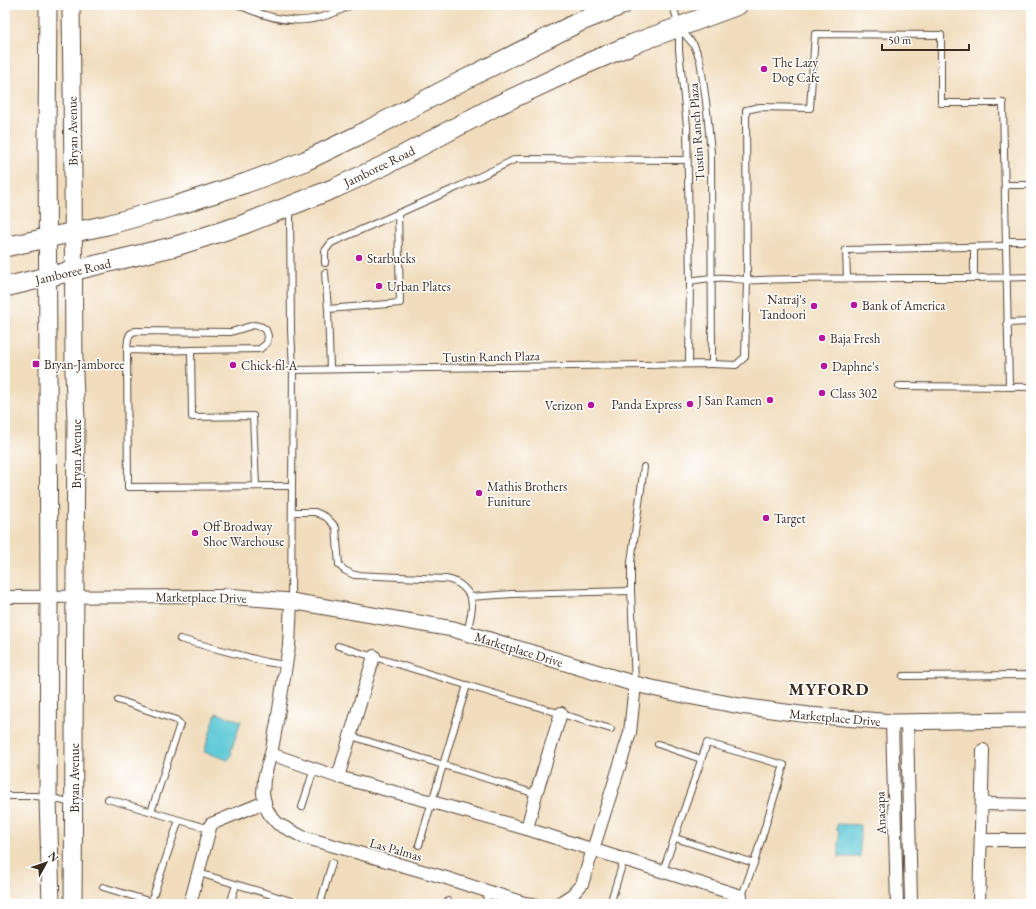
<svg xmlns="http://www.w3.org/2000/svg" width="1036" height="909" font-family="'EB Garamond',serif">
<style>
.water{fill:#5ec9d7;stroke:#4c7a7a}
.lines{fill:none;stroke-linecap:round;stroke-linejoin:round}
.service-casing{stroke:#564536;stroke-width:8}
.minor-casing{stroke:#564536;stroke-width:14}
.tertiary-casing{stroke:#564536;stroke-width:17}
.secondary-casing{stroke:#564536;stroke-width:19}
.primary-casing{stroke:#564536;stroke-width:21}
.service{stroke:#fff;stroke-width:6}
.minor{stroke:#fff;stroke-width:12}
.tertiary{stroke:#fff;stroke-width:15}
.secondary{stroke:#fff;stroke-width:17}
.primary{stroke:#fff;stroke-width:19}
.poi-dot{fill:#b5179e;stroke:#fff;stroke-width:1.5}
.labels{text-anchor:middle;stroke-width:3;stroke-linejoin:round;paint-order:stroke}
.poi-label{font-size:13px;fill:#3b2a1e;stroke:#fff;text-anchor:start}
.street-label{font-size:13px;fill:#3b2a1e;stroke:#fff}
.district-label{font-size:17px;font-weight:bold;letter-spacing:1px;fill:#3b2a1e;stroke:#fff}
</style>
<rect width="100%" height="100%" fill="#fff"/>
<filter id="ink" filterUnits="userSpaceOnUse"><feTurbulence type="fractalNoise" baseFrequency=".025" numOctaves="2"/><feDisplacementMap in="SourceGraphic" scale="8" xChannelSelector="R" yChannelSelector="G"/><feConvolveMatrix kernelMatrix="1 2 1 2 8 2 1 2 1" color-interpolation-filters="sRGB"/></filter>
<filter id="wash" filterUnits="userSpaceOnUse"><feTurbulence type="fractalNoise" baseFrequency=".012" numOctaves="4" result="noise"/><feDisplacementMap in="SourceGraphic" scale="16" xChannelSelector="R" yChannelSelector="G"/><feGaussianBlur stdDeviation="0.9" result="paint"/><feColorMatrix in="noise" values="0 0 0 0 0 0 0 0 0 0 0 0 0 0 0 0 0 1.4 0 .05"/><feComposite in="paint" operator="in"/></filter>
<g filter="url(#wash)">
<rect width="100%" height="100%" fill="#f1ddbd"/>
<!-- water -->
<g class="water">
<path d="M 216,713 L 241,721 L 231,751 L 232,753 L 230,758 L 228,760 L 204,752 Z"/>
<path d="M 837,824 L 860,825 L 860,857 L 839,857 L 839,830 L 837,830 Z"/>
</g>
</g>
<g filter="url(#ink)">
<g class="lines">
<defs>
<g id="service">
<path d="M 239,5 C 280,24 310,27 351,5"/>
<path d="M 673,5 L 679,27 L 679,50 L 687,126 L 690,281 L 689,364"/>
<path d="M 1005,185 L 1031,185"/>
<path d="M 290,209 L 291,330 L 293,370 L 712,364 L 711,153 L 706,101 L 700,60 L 694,45 L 681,30"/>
<path d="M 1006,241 L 1031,241"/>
<path d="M 974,247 L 974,278"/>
<path d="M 325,263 L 325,251 L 331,243 L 458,187 L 516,159 L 687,160"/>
<path d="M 325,273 L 328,309"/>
<path d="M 847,278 L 846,250 L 1006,246"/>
<path d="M 690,281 C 702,279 714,277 727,278 C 738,279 748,281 760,280 C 850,277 941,279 1031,277"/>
<path d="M 1007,323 L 1031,322"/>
<path d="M 127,350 L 128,339 L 130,334 L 135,331 L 231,332 L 254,325 L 262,327 L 266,330 L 268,336 L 267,343 L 260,349 L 191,350"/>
<path d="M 712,364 L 736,365 L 745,357 L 747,281 L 746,110 L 760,107 L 810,108 L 815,34 L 941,35 L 941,103 L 1003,103 L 1009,386"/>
<path d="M 330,369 L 328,309 L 400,303 L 398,213"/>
<path d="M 899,386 L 1031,387"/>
<path d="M 256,486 L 253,416 L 192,417 L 191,350 L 161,351 L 127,350 L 128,487 L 292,486"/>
<path d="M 292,512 L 315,512 L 326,517 L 332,523 L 336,528 L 339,565 L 344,570 L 354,575 L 446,579 C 459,581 471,591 472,605 C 472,613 469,624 467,633"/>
<path d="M 470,597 L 512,594 L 631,591"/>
<path d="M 291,600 L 293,370"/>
<path d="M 180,639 L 266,662 L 286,665"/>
<path d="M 338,646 L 611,729"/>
<path d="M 903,676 L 1031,675"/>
<path d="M 635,683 L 631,591 L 631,562 L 644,467"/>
<path d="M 118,700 L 176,720 L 180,724 L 151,812"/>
<path d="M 351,736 L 536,794"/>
<path d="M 658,744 L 701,759"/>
<path d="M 5,796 L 34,796 L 48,797 L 72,803"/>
<path d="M 108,799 L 210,829"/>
<path d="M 302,807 L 314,769"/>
<path d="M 675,838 L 754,863"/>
<path d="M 419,845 L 467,685"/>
<path d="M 663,871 L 707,743 L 784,765 L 754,863 L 739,904"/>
<path d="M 199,873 L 301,904"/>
<path d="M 103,887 L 158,904"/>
<path d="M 151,902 L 179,820"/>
<path d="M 230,904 L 236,885"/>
<path d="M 320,904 L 332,863"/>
<path d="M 447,904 L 448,901"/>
<path d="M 485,904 L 489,892"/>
<path d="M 610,904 L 624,859"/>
</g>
<g id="minor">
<path d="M 5,597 L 226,596"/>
<path d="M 291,601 L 289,646 L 277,722 L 272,749 L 264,779 L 263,793 L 265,806 L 270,815 L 278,824 L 303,837 L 443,877 L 524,903 L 533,904"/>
<path d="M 892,722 L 897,904"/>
<path d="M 907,722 L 911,904"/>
<path d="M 271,754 L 338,777 L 432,802 L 527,829 L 741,896"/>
<path d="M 338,777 L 374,656"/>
<path d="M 982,804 L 1031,805"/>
<path d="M 527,829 L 536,794 L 561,713"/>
<path d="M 981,840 L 1031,840"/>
<path d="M 190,904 L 211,824 L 265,802"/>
<path d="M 558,904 L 572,895 L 582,884 L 630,733 L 635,684"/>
<path d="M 979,904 L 983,750"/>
</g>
<path id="tertiary" d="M 226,596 L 291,601 L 453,629 L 635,684 L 688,696 L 740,706 L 809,715 L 892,722 L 1031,720"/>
<g id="secondary">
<path d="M 48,5 L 47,135 L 49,597 L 48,797 L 51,904"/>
<path d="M 71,5 L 73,174 L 74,373 L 76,420 L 73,904"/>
</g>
<g id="primary">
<path d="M 5,247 L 107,225 L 172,207 L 246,183 L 305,161 L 359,135 L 462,81 L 579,22 L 622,5"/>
<path d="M 5,287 L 176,246 L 242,225 L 335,188 L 385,165 L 494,107 L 581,66 L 633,44 L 738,5"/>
</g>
</defs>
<!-- service casing -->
<use href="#service" class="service-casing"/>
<!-- minor casing -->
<use href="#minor" class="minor-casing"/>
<!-- tertiary casing -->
<use href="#tertiary" class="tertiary-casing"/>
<!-- secondary casing -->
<use href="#secondary" class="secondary-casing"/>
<!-- primary casing -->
<use href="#primary" class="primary-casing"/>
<!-- service -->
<use href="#service" class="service"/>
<!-- minor -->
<use href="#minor" class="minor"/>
<!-- tertiary -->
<use href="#tertiary" class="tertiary"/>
<!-- secondary -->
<use href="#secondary" class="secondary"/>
<!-- primary -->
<use href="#primary" class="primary"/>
</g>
</g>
<!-- markers -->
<g class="poi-dot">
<circle cx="764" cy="69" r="4"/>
<circle cx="359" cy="258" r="4"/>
<circle cx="379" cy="286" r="4"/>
<circle cx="854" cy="305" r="4"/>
<circle cx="814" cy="306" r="4"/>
<circle cx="822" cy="338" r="4"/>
<rect x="32" y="360" width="8" height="8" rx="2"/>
<circle cx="233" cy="365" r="4"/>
<circle cx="824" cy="366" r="4"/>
<circle cx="822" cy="393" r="4"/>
<circle cx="770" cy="400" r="4"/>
<circle cx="690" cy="404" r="4"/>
<circle cx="591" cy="405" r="4"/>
<circle cx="479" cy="493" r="4"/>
<circle cx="766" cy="518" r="4"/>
<circle cx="195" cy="533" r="4"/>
</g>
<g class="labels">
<!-- poi labels -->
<g class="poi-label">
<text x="772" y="67">The Lazy<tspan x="772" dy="15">Dog Cafe</tspan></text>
<text x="367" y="263">Starbucks</text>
<text x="387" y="291">Urban Plates</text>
<text x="806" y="304" text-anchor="end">Natraj's<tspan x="806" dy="15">Tandoori</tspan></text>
<text x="862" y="310">Bank of America</text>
<text x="830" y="343">Baja Fresh</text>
<text x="44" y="369">Bryan-Jamboree</text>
<text x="241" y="370">Chick-fil-A</text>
<text x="832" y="371">Daphne's</text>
<text x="830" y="398">Class 302</text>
<text x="762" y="405" text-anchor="end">J San Ramen</text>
<text x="682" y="409" text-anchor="end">Panda Express</text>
<text x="583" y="410" text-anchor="end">Verizon</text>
<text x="487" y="491">Mathis Brothers<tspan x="487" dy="15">Funiture</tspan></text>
<text x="774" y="523">Target</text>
<text x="203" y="531">Off Broadway<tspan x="203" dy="15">Shoe Warehouse</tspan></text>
</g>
<!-- street labels -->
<g class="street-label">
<text transform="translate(72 131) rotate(-91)" y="5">Bryan Avenue</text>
<text transform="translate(696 132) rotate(-94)" y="5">Tustin Ranch Plaza</text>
<text transform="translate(379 166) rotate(-26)" y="5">Jamboree Road</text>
<text transform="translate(73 271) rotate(-13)" y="5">Jamboree Road</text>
<text transform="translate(491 356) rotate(-1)" y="5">Tustin Ranch Plaza</text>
<text transform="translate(76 454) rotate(-90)" y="5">Bryan Avenue</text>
<text transform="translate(201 597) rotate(1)" y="5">Marketplace Drive</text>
<text transform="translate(519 649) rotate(17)" y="5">Marketplace Drive</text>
<text transform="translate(835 717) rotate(5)" y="5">Marketplace Drive</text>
<text transform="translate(74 778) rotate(-90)" y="5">Bryan Avenue</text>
<text transform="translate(880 813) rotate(-92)" y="5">Anacapa</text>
<text transform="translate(396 849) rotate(16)" y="5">Las Palmas</text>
</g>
<!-- district labels -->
<g class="district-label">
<text x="829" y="695">MYFORD</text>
</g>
</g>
<!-- margin -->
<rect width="1036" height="909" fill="none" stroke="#fff" stroke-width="20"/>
<!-- north arrow -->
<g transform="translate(46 863) rotate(50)" stroke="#ffffff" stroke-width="3" paint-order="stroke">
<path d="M0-3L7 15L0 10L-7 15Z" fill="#3b2a1e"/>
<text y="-6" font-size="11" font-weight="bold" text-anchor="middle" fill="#3b2a1e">N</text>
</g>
<!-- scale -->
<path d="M882 44v6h87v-6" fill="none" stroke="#3b2a1e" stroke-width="2"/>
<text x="888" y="44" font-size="12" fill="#3b2a1e" stroke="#ffffff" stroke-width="3" paint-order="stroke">50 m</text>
</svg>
